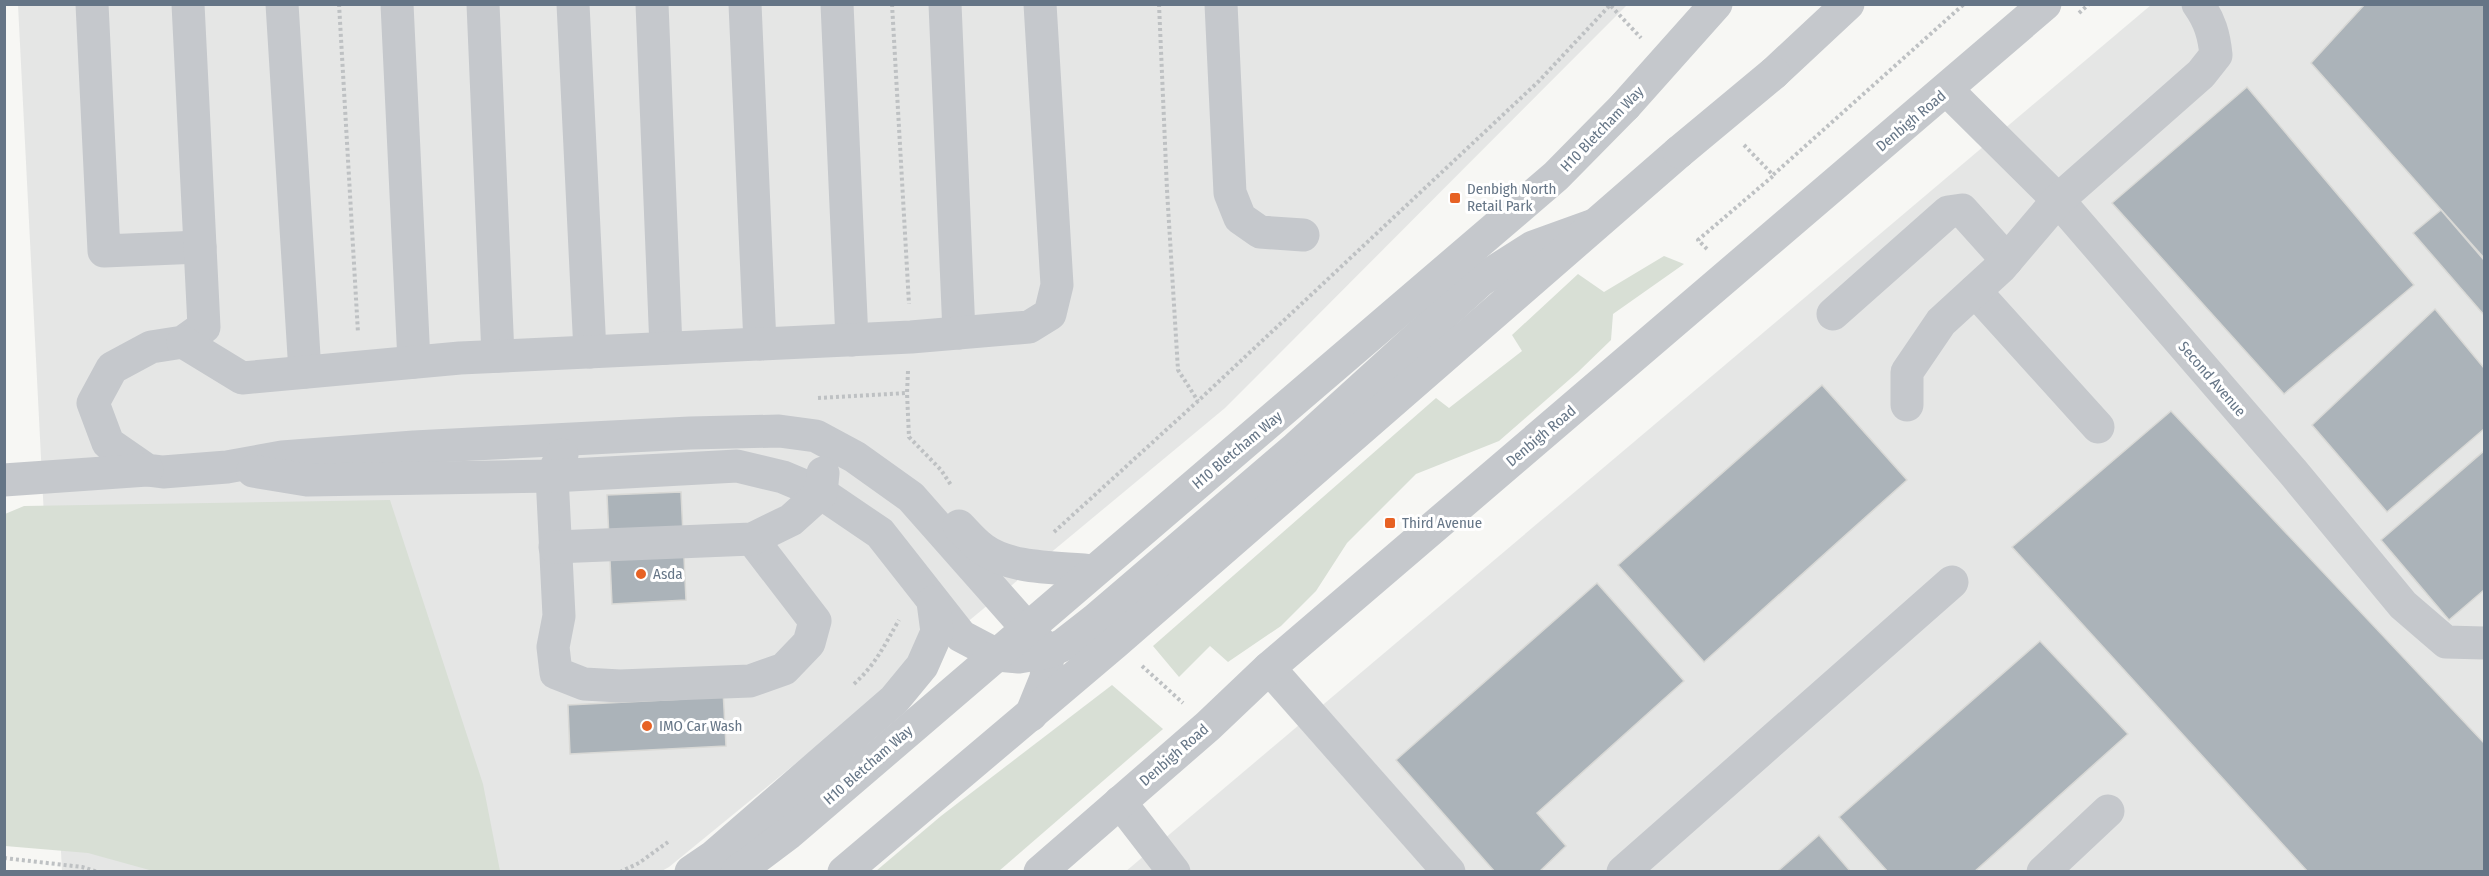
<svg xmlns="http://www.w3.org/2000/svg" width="2489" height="876" font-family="'Fira Sans Condensed',sans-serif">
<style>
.built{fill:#e5e6e5}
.green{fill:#d8dfd5}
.building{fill:#abb3b9;stroke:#d9d9d6;stroke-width:1.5}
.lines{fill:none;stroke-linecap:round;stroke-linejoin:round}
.path{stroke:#bec1c3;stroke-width:4;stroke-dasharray:3 3;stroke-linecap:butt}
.minor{stroke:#c5c8cc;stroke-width:33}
.minor-bridge{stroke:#c5c8cc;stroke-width:33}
.poi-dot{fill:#e76224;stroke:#fff;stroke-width:2}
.labels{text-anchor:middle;stroke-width:6;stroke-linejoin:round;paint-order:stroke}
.street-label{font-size:15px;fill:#657586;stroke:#fff}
.poi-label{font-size:15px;fill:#657586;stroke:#fff;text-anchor:start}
</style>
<rect width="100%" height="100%" fill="#f7f7f4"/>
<!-- built -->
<g class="built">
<path d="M 18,5 L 1627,5 L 1225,408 L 877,697 L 669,867 L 660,872 L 62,871 Z"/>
<path d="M 2151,5 L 2484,5 L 2484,871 L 1125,872 Z"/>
</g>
<!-- green -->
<g class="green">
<path d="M 1664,256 L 1684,264 L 1613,314 L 1611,340 L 1578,372 L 1499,441 L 1416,474 L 1347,543 L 1316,591 L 1281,626 L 1228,662 L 1210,646 L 1179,677 L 1153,646 L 1436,398 L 1449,408 L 1522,351 L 1512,335 L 1578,274 L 1604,292 Z"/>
<path d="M 390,500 L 483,784 L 500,871 L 153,871 L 88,853 L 5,846 L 5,514 L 24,506 Z"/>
<path d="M 1112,685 L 1163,729 L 999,871 L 876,871 L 941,816 Z"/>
</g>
<!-- building -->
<g class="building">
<path d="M 2484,4 L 2484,258 L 2311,63 L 2365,4 Z"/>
<path d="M 2247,87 L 2414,285 L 2284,394 L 2112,203 Z"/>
<path d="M 2441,210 L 2484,260 L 2484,315 L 2413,233 Z"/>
<path d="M 2435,309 L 2484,368 L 2484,429 L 2387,512 L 2312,425 Z"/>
<path d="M 1822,385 L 1907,480 L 1704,662 L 1618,565 Z"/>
<path d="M 2171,411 L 2484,743 L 2484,872 L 2308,872 L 2012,547 Z"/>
<path d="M 2484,451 L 2484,590 L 2449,620 L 2381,540 Z"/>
<path d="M 681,492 L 686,600 L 612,604 L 607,495 Z"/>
<path d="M 1597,583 L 1684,681 L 1537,813 L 1566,846 L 1539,872 L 1495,872 L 1396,760 Z"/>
<path d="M 2040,641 L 2128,734 L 1974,872 L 1888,872 L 1839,817 Z"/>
<path d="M 722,671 L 726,746 L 570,754 L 568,705 L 685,699 Z"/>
<path d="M 1819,835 L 1851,872 L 1777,872 Z"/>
</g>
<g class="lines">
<!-- path -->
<g class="path">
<path d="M 339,4 L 358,333"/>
<path d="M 892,4 L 909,304"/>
<path d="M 1159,4 L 1167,190 L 1178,370 L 1198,401"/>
<path d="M 1611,6 L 1641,38"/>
<path d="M 2079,13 L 2089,4"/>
<path d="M 1744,145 L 1773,175 L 1964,4"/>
<path d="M 1707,249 L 1698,240 L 1773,176"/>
<path d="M 908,371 L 907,393 L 909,437 L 941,470 L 951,485"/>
<path d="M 818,398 L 907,393"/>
<path d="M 1054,532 L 1198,401 L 1539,81 L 1611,4"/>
<path d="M 1142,666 L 1183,703"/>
<path d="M 854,684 C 876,664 884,646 899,620"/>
<path d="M 4,858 L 82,867 L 98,872"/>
<path d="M 620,872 L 639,863 L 668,842"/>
</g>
<!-- minor -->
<g class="minor">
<path d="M 92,4 L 104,251 L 200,247"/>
<path d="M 188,4 L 204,327 L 183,342 L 151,347 L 112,368 L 93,403 L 108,443 L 147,470 L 163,472 L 227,467 L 282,457 L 414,447 L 690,433 L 779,431 L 816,436 L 855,457 L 911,497 L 1048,652 L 1046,678 L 1031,715"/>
<path d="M 282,4 L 305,372"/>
<path d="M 397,4 L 414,362"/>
<path d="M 483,4 L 498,356"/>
<path d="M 573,4 L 590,352"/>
<path d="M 652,4 L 666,348"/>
<path d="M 745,4 L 760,344"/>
<path d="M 837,4 L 852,340"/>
<path d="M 945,4 L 959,333"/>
<path d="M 1221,4 L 1230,193 L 1240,218 L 1260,232 L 1303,235"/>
<path d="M 1774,73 L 1848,4"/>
<path d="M 1947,90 L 2058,200 L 2293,472 L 2403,605 L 2446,642 L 2484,643"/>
<path d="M 1975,291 L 2098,427"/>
<path d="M 1833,314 L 1948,212 L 1962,210 L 2007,260"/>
<path d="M 183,342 L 242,378 L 460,358 L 911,337 L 1029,327 L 1050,314 L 1057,285 L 1040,4"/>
<path d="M 1907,405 L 1907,372 L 1941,322 L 2001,267 L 2058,200 L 2201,74 L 2216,55 C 2214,35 2210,21 2198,4"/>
<path d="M 562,455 L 552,476 L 559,616 L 553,647 L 556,673 L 584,684 L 620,686 L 750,681 L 784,669 L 809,643 L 815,621 L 752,539"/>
<path d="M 253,471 L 307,480 L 552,476 L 737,466 L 783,477 L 821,493 L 880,533 L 961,636 L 997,655 L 1019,657 L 1048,652 L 1063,645 L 1095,620 L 1296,448 L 1481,280 L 1533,247 L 1594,225"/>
<path d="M 4,480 L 147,470"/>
<path d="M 959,526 C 967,534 974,543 983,549 C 1012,570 1060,567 1094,571"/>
<path d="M 555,547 L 752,539 L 791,520 L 821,493 L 823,473"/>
<path d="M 1269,668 L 1449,872"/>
<path d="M 1120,802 L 1174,872"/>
<path d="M 691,872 L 713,857 L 894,700 L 922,666 L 937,632 L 933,602"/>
<path d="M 737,872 L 789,833 L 1556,176 L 1625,106"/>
<path d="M 844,872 L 1116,642 L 1679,152"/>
<path d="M 1040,872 L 1208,726 L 1269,668 L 2045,4"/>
<path d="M 1623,872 L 1952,582"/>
<path d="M 2043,872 L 2108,811"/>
</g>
<!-- minor-bridge -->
<g class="minor-bridge">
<path d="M 1625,106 L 1716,4"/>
<path d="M 1679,152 L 1774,73"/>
</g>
</g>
<!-- markers -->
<g class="poi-dot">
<rect x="1449" y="192" width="12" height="12" rx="3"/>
<rect x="1384" y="517" width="12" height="12" rx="3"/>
<circle cx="641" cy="574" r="6"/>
<circle cx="647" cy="726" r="6"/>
</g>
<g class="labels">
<!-- street labels -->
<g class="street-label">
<text transform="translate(1911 121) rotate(-40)" y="5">Denbigh Road</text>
<text transform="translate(1602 129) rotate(-46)" y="5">H10 Bletcham Way</text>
<text transform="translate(2212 379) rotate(49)" y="5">Second Avenue</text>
<text transform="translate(1541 436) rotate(-40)" y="5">Denbigh Road</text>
<text transform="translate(1237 450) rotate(-40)" y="5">H10 Bletcham Way</text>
<text transform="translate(1174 755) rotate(-41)" y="5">Denbigh Road</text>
<text transform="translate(868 765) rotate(-41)" y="5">H10 Bletcham Way</text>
</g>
<!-- poi labels -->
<g class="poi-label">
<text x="1467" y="194">Denbigh North<tspan x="1467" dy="17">Retail Park</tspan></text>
<text x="1402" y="528">Third Avenue</text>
<text x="653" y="579">Asda</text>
<text x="659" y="731">IMO Car Wash</text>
</g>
</g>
<!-- border -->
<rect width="2489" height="876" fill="none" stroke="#657586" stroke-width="12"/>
</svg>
